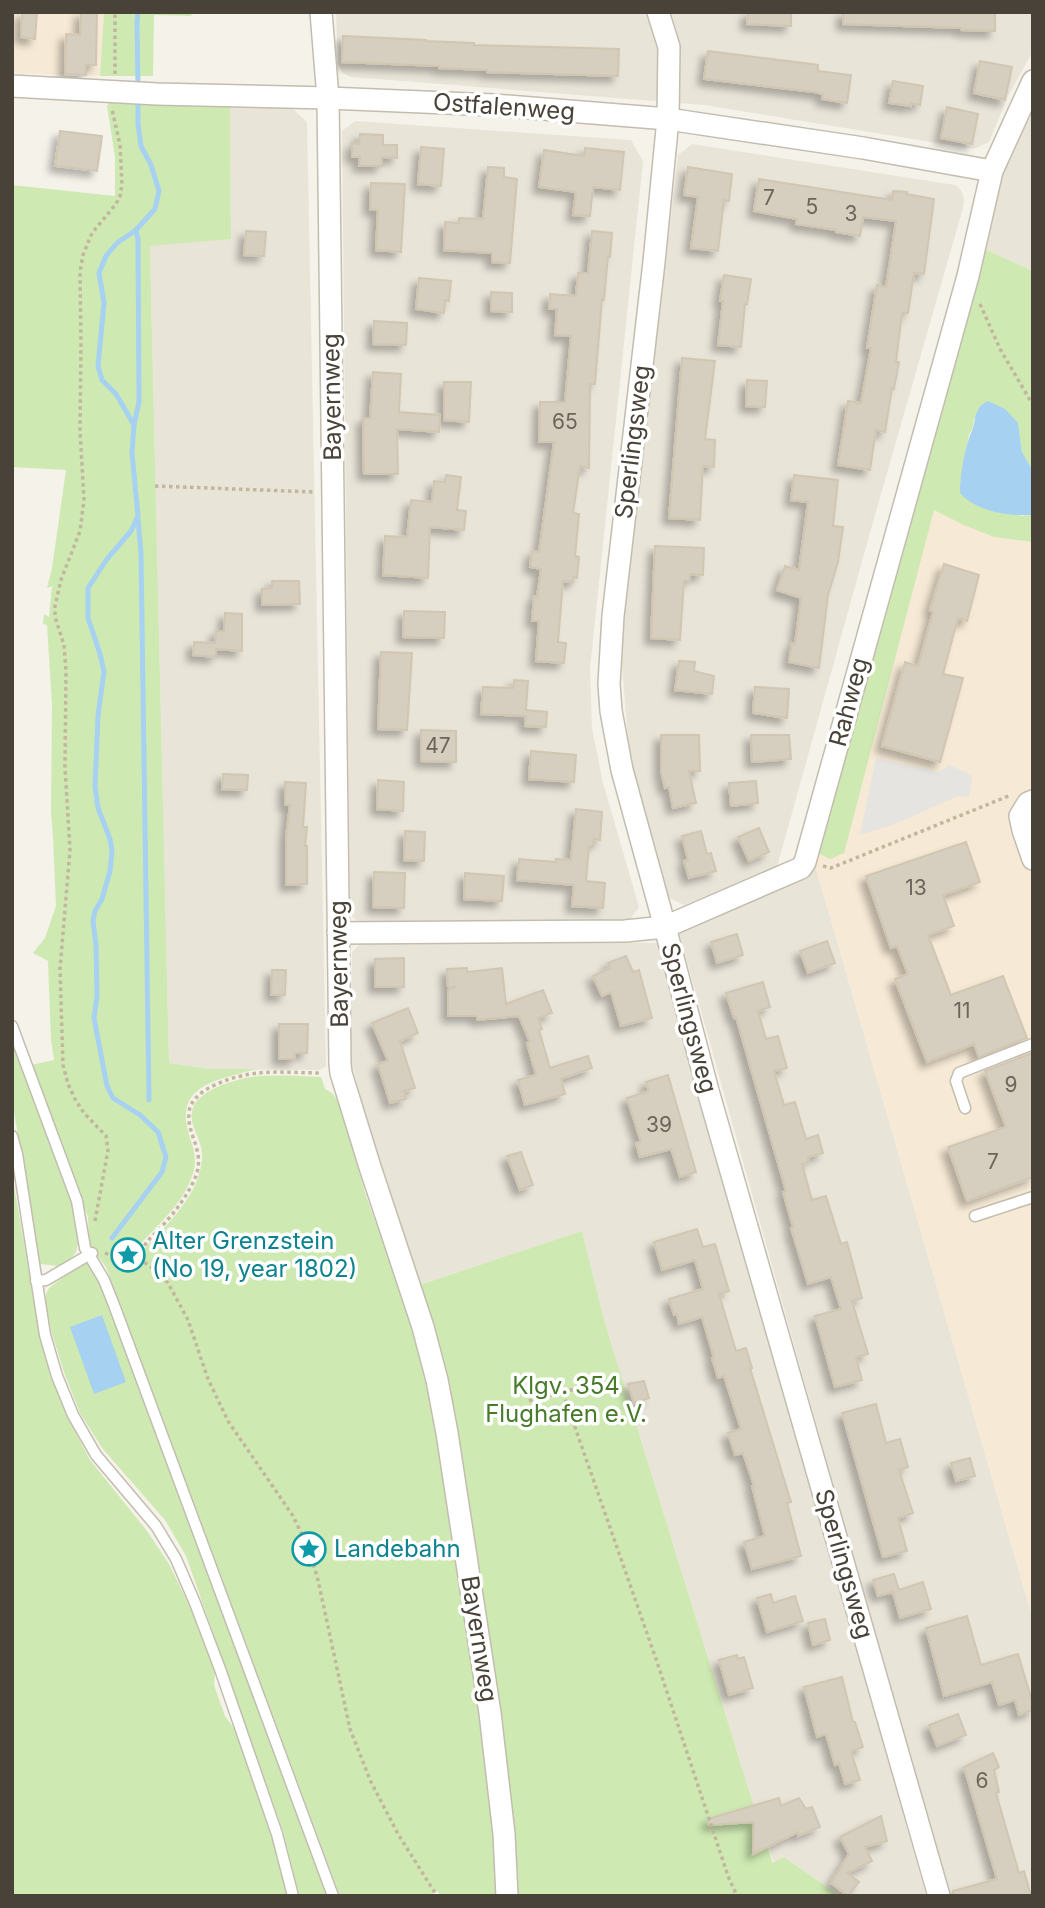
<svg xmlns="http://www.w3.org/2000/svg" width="1045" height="1908" font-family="Inter,sans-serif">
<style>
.residential{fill:#e9e4d8}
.commercial{fill:#f6e9d5}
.green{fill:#cfe9b3}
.parking{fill:#e6e4e1}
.water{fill:#a7d1f1}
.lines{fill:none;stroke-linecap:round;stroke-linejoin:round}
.stream{stroke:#a7d1f1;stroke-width:5}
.building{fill:#d6cebf;stroke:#d1c6b2;stroke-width:2;filter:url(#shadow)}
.lane-casing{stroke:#c3bdaf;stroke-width:13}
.street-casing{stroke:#c3bdaf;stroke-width:24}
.path{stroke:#c2b69d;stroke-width:3.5;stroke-dasharray:3.5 3.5;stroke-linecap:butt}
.lane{stroke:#fff;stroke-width:10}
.street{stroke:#fff;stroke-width:21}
.labels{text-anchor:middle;stroke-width:7;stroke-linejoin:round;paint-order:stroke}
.number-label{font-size:21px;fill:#6c655a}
.street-label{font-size:24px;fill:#494238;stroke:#fff}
.culture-label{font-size:24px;fill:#0d838f;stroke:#fff;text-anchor:start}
.park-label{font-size:24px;fill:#477b2a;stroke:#fff}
</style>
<defs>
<filter id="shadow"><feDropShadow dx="-6" dy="6" stdDeviation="3.5" flood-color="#0004"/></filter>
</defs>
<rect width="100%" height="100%" fill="#f5f2ea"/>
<!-- residential -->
<g class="residential">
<path d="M 336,12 L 1033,12 L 1033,51 L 1008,96 L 989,142 L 974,149 L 704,105 L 351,77 L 343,73 L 338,64 Z"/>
<path d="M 1033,101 L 1033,271 L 976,245 L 1008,152 Z"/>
<path d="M 230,107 L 293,109 L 307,122 L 326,1066 L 320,1070 L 210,1069 L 169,1063 L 150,245 L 231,238 Z"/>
<path d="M 355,121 L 631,140 L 643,161 L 590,669 L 592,728 L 603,783 L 639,907 L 628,923 L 362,926 L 350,914 L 342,131 Z"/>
<path d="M 692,144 L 955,185 L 961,190 L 964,199 L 963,208 L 873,522 L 777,867 L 684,905 L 666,896 L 631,776 L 620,641 L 678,155 Z"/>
<path d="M 815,865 L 1033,1620 L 1033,1896 L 948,1896 L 678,929 Z"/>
<path d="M 364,940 L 658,943 L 926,1896 L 840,1896 L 784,1857 L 774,1863 L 746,1781 L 605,1323 L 582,1231 L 412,1287 L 350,1057 L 352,952 Z"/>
</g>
<!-- commercial -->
<g class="commercial">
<path d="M 12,12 L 104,12 L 100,76 L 12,73 Z"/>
<path d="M 930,501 L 1033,534 L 1033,1620 L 815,865 Z"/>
</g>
<!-- green -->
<g class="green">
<path d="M 104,12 L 193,12 L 191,16 L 154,15 L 153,76 L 100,76 Z"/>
<path d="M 114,97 L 294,101 L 293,109 L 230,107 L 231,239 L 150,246 L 169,1063 L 210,1069 L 257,1069 C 223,1079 175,1083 188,1131 C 192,1146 198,1157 193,1173 C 185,1202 158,1224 139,1246 L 145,1248 C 164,1228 192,1201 199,1174 C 201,1168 203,1159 202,1153 C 201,1138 189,1126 192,1111 C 196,1089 241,1077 261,1076 C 281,1075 301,1076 321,1077 L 325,1089 L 332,1093 L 339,1102 L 366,1196 L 401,1291 L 582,1231 L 605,1323 L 746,1781 L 773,1863 L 784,1857 L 840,1896 L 441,1896 L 437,1891 L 431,1894 L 432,1896 L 340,1896 L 106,1267 L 89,1245 L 88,1217 L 31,1065 L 54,1060 L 51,1040 L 48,961 L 33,953 L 45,938 L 56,906 L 53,837 L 51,812 L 52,704 L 47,625 L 43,624 L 44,614 L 49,617 L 52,586 L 47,588 L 52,568 L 66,470 L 12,467 L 12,185 L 115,196 L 115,157 L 107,106 Z"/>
<path d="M 976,245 L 1033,271 L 1033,471 L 1022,452 L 1018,423 L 974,418 L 973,427 L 969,435 L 965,459 L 1021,516 L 1033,515 L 1033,542 L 994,537 L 964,525 L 934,510 L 844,853 L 830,859 L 816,852 Z"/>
<path d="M 12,1035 L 74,1202 L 79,1238 L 76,1252 L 70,1260 L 58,1266 L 40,1264 L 39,1260 L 12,1100 Z"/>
<path d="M 12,1174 L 40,1336 L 51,1376 L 68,1418 L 90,1460 L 147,1531 L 169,1564 L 190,1607 L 215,1671 L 214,1685 L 225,1716 L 236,1731 L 273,1836 L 287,1896 L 12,1896 Z"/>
<path d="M 87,1262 L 102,1280 L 331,1896 L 299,1896 L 284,1834 L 186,1556 L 165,1520 L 102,1448 L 80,1413 L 65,1375 L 52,1334 L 45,1302 L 46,1294 L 49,1288 L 81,1263 Z"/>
</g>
<!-- parking -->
<path class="parking" d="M 876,758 L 939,772 L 949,765 L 972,775 L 969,797 L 958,796 L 895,824 L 860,835 Z"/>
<!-- water -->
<g class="water">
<path d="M 988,401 L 1005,409 L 1018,423 L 1022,452 L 1033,471 L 1033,515 C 1008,516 977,512 960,493 C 960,474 965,446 973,428 C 975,423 974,418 977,412 C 979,407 982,404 988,401 Z"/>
<path d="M 102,1315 L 126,1382 L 94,1394 L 70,1327 Z"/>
</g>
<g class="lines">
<!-- stream -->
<g class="stream">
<path d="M 138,89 L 137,23 L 138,12"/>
<path d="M 134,425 L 139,402 L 138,239 L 136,230"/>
<path d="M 138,519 L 141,553 L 149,1100"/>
<path d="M 112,1238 L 162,1172 L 166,1157 L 158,1132 L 140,1115 L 113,1098 L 107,1086 L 94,1018 L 97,996 L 96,945 L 93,921 L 95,911 L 102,899 L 110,871 L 112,850 L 110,839 L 98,808 L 95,787 L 98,715 L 104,672 L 100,654 L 88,618 L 88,588 L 107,559 L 131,531 L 138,516 L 132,453 L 134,425 L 116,394 L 102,380 L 98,366 L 104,303 L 99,273 L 106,256 L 117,243 L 136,230 L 155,209 L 159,191 L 151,165 L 141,146 L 138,124 L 138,99"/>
</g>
</g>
<!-- building -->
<g class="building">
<path d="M 22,12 L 37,12 L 35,39 L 21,37 Z"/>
<path d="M 81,12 L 97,12 L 96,65 L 86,65 L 86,75 L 65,74 L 66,34 L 80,35 Z"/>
<path d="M 748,12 L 791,12 L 791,26 L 747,24 Z"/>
<path d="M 843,12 L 995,12 L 995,31 L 961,30 L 961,28 L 843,24 Z"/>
<path d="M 343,36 L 426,40 L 426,41 L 474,43 L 474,45 L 619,49 L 618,76 L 487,72 L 487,70 L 439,68 L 439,66 L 342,62 Z"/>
<path d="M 708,51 L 818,65 L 818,71 L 851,75 L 847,103 L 822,99 L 823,94 L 814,92 L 704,79 Z"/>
<path d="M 980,61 L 1012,67 L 1005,100 L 974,93 Z"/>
<path d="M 893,81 L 923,86 L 920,105 L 911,103 L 911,106 L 889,103 Z"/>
<path d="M 947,107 L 978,114 L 972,144 L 941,138 Z"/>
<path d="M 60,131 L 102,136 L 97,171 L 55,166 Z"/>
<path d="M 360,134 L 383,135 L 383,145 L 397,145 L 397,158 L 382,157 L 382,166 L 359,166 L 360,157 L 352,157 L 352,143 L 359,144 Z"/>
<path d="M 421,147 L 444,149 L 441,186 L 418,184 Z"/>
<path d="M 585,148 L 624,152 L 620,190 L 593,187 L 590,216 L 573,215 L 576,192 L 539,187 L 544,150 L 584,156 Z"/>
<path d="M 488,167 L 504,168 L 504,177 L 517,179 L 510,263 L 492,262 L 492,253 L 444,250 L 445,222 L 459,223 L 459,218 L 483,219 Z"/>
<path d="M 688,167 L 732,174 L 729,201 L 724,200 L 718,251 L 691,248 L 698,197 L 684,195 Z"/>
<path d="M 759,179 L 892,200 L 893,191 L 907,192 L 906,194 L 934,199 L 924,274 L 914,273 L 908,313 L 902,313 L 896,362 L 899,362 L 894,389 L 892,388 L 885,432 L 876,430 L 870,470 L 838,465 L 848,401 L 861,403 L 871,348 L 867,348 L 877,285 L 886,287 L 896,221 L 863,217 L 860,236 L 836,232 L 836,230 L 796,224 L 797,219 L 754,211 Z"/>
<path d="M 371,183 L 405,184 L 401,252 L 376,250 L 378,210 L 370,209 Z"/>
<path d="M 246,231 L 266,232 L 264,256 L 244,255 Z"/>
<path d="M 592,231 L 612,233 L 610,257 L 608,256 L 604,300 L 602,299 L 595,384 L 590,384 L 589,468 L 580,466 L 573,513 L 579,514 L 575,556 L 579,557 L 577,578 L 573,577 L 573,582 L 563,581 L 558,642 L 566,643 L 564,663 L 536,661 L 539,621 L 532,621 L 534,596 L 537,597 L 541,569 L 530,567 L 532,551 L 539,552 L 554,442 L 539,442 L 540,402 L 565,402 L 571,336 L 555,335 L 557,309 L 549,309 L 550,294 L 576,296 L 578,273 L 588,273 Z"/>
<path d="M 724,275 L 751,279 L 747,304 L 745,304 L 741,347 L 718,345 L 723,301 L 720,301 Z"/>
<path d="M 419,278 L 451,281 L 449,301 L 445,300 L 444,313 L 416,309 Z"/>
<path d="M 491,292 L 512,293 L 512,312 L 491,311 Z"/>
<path d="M 374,321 L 407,323 L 406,345 L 373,344 Z"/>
<path d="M 682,358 L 715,361 L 705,439 L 715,440 L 714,467 L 703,466 L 700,520 L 669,518 Z"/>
<path d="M 373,372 L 401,374 L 399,412 L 440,415 L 439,432 L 397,429 L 398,474 L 364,474 L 363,418 L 370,418 Z"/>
<path d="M 747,380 L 767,381 L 765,407 L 746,406 Z"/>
<path d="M 444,382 L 471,382 L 469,422 L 444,420 Z"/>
<path d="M 446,475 L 461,477 L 457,510 L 466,511 L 464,530 L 430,527 L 428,578 L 383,575 L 385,536 L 407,537 L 411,500 L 432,502 L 434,481 L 445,482 Z"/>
<path d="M 794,475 L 838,480 L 833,526 L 843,527 L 838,562 L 828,595 L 819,668 L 789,662 L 792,643 L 795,644 L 801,598 L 777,590 L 785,566 L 799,570 L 808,502 L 791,500 Z"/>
<path d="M 655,546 L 704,548 L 703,575 L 690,574 L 690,581 L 684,581 L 680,640 L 651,638 Z"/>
<path d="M 944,564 L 979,575 L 967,621 L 958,618 L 943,674 L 963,678 L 940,762 L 882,746 L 905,662 L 918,666 L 933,612 L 930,610 Z"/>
<path d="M 272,581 L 299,581 L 300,604 L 262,605 L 262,589 L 272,588 Z"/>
<path d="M 404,611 L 445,612 L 444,638 L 403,637 Z"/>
<path d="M 225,613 L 242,614 L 242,651 L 216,649 L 216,657 L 193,655 L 194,642 L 215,643 L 216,631 L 224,631 Z"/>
<path d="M 381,652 L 412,653 L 407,730 L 378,729 Z"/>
<path d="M 679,661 L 695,662 L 694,671 L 714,676 L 712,694 L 675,690 Z"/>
<path d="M 514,680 L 528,681 L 526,710 L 547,712 L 546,727 L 525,726 L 526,716 L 481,714 L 483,687 L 513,688 Z"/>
<path d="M 755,687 L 789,689 L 787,718 L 753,713 Z"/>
<path d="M 421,730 L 456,731 L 456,762 L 421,761 Z"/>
<path d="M 661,735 L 699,735 L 700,771 L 689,771 L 696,803 L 673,808 L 669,787 L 665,788 L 661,771 Z"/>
<path d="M 751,735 L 789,735 L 791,759 L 752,762 Z"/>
<path d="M 531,751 L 576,755 L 574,782 L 529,779 Z"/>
<path d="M 223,774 L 248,775 L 247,790 L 222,789 Z"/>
<path d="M 378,780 L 404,782 L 403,811 L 377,809 Z"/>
<path d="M 756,781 L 758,803 L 731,806 L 729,783 Z"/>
<path d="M 285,782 L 306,783 L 303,827 L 307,827 L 305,846 L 307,846 L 307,884 L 286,885 L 286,837 L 290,805 L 285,805 Z"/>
<path d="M 576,809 L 602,812 L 600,840 L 594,839 L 593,846 L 589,846 L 586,881 L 605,883 L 603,908 L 572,906 L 574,885 L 517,880 L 519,859 L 556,862 L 556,859 L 571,860 Z"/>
<path d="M 759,828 L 769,852 L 749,861 L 738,837 Z"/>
<path d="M 405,831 L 425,832 L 424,861 L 404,860 Z"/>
<path d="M 701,831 L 707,854 L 711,853 L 716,871 L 689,878 L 684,861 L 688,860 L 682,836 Z"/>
<path d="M 966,842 L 980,882 L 943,895 L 954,926 L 928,935 L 951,995 L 1003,976 L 1027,1038 L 979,1057 L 974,1044 L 927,1062 L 895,979 L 908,974 L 897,946 L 891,948 L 866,876 Z"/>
<path d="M 374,872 L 405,873 L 404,908 L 373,907 Z"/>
<path d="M 465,873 L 504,876 L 502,901 L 464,899 Z"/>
<path d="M 737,934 L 743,955 L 717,963 L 711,942 Z"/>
<path d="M 827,941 L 835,963 L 808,973 L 800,951 Z"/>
<path d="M 626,956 L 633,972 L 639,970 L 652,1018 L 621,1026 L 611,992 L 602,996 L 593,976 L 610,968 L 608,963 Z"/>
<path d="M 404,958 L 404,987 L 375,987 L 375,959 Z"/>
<path d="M 467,968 L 467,972 L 502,968 L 506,1004 L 543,990 L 552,1013 L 538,1018 L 542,1029 L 539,1030 L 550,1068 L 588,1056 L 592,1068 L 561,1079 L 565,1094 L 525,1105 L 518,1080 L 536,1075 L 527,1043 L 530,1042 L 519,1016 L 477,1020 L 477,1016 L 448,1016 L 448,990 L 456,987 L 448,987 L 447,969 Z"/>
<path d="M 272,970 L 286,970 L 285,995 L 271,995 Z"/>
<path d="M 763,982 L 770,1007 L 758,1011 L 766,1039 L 778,1036 L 787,1068 L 774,1071 L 784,1105 L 795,1102 L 806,1139 L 818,1135 L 823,1153 L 808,1157 L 809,1162 L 802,1164 L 812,1200 L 826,1196 L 841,1244 L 847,1242 L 862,1298 L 852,1301 L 868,1354 L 856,1357 L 862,1380 L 835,1387 L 815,1316 L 841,1309 L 831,1277 L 808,1284 L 791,1228 L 793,1227 L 783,1192 L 786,1191 L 736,1017 L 734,1018 L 726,993 Z"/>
<path d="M 408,1008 L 418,1033 L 400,1041 L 415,1088 L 404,1091 L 406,1099 L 390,1103 L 378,1064 L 388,1061 L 372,1023 Z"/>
<path d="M 279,1024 L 308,1024 L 307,1053 L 295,1053 L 295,1059 L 279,1059 Z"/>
<path d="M 1032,1053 L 1033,1177 L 967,1201 L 948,1147 L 1006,1127 L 985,1071 Z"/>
<path d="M 668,1075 L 696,1172 L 680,1177 L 671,1149 L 640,1157 L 636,1143 L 641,1142 L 627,1098 L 649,1091 L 646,1082 Z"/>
<path d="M 521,1152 L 533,1185 L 520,1190 L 507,1156 Z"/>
<path d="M 697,1229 L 703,1247 L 715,1244 L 729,1291 L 719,1294 L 736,1351 L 746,1348 L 752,1368 L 750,1368 L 791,1502 L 787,1503 L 801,1556 L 752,1569 L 744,1542 L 765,1536 L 752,1486 L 754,1486 L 743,1453 L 735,1455 L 728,1433 L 741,1429 L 724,1376 L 718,1378 L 712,1358 L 714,1358 L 702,1317 L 679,1324 L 677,1314 L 674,1315 L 669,1299 L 703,1289 L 695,1260 L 662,1270 L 654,1242 Z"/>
<path d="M 644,1381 L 649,1398 L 634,1403 L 628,1384 Z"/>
<path d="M 876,1404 L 886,1443 L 900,1439 L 908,1467 L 899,1470 L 913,1513 L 898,1518 L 907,1551 L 883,1557 L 842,1413 Z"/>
<path d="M 970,1458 L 975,1476 L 956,1481 L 951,1463 Z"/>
<path d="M 894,1574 L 899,1590 L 923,1582 L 931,1609 L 900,1618 L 893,1592 L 878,1596 L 873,1580 Z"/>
<path d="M 771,1594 L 773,1603 L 795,1596 L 803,1621 L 767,1632 L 757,1598 Z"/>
<path d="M 967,1616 L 981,1665 L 1018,1654 L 1033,1704 L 1033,1710 L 1019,1715 L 1015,1700 L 999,1705 L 992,1682 L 944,1696 L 926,1628 Z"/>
<path d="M 825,1619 L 830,1640 L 813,1645 L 808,1623 Z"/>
<path d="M 737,1655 L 738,1659 L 744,1657 L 753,1688 L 729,1695 L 719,1660 Z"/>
<path d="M 842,1677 L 853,1722 L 855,1722 L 863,1747 L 851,1751 L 860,1780 L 845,1784 L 839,1763 L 835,1765 L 826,1734 L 817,1737 L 804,1687 Z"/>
<path d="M 958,1714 L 966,1735 L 937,1746 L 929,1725 Z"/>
<path d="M 993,1753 L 999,1767 L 994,1770 L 999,1792 L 996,1793 L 1019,1873 L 1024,1871 L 1031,1896 L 953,1896 L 953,1891 L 997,1879 L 964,1767 Z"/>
<path d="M 779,1798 L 781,1806 L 799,1798 L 806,1809 L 812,1807 L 820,1827 L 798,1836 L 798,1832 L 753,1854 L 754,1822 L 709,1825 L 708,1819 Z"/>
<path d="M 881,1816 L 887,1841 L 865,1847 L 872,1861 L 847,1873 L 859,1882 L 848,1896 L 831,1883 L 849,1854 L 840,1837 Z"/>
</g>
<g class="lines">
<defs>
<g id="lane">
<path d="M 12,1026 L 77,1201 L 85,1248 L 104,1280 L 114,1305 L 333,1896"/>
<path d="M 965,1108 L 956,1081 L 959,1073 L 1033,1044"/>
<path d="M 12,1136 L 17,1154 L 45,1335 L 57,1376 L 73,1415 L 96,1455 L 156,1526 L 176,1559 L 195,1603 L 220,1669 L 277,1834 L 293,1896"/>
<path d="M 975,1216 L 1033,1197"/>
<path d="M 36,1281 L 46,1280 L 92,1253"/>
</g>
<g id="street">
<path d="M 321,12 L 328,98 L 340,1064 L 341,1073 L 370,1167 L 423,1327 L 437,1380 L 447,1433 L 490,1713 L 504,1834 L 507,1896"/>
<path d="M 658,12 L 669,47 L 668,119 L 654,262 L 613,616 L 609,684 L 611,711 L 622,770 L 665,927 L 708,1091 L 939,1896"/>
<path d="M 12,86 L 157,94 L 328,98 L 494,105 L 668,119 L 863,148 L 992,171"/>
<path d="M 1033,801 L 1028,803 L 1020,816 L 1023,830 L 1033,859"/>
<path d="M 338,933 L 625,931 L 665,927 L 801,868 L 805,862 L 968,276 L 992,171 L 1033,81"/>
</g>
</defs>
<!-- lane casing -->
<use href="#lane" class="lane-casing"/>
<!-- street casing -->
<use href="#street" class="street-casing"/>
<!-- path -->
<g class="path">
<path d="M 115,74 L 115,12"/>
<path d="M 980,304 L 1000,349 L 1033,405"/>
<path d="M 155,486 L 314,492"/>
<path d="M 823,866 L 831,868 L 1011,795"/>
<path d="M 95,1221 L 108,1150 L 106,1136 L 84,1113 L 75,1099 L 68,1084 L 63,1065 L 60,969 L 70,850 L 65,767 L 66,671 L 64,645 L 55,617 L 55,606 L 61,580 L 80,531 L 84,500 L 80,430 L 81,344 L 80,272 L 83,255 L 92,233 L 116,204 L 120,196 L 122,185 L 120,145 L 112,109"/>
<path d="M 105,1253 L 121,1260 L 140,1259 L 156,1271 L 168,1283 L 188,1320 L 208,1379 L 228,1421 L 293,1516 L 309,1549 L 318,1580 L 350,1729 L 371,1782 L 398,1834 L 437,1896"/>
<path d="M 140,1259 C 143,1241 152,1238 163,1225 C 176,1211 189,1193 196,1176 C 205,1150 187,1136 189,1113 C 190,1088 237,1075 258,1073 C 279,1071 301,1073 322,1073"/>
<path d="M 563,1393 L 656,1659 L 728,1876 L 737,1896"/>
<path d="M 529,1401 L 590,1385"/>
</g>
<!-- lane -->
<use href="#lane" class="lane"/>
<!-- street -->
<use href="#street" class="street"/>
</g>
<!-- icons -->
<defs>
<symbol id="sight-ring" viewBox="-11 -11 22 22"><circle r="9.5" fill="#fff" stroke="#0f9aa8" stroke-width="1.5"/><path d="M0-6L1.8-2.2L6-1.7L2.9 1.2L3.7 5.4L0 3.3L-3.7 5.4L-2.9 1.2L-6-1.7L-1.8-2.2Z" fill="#0f9aa8"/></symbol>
</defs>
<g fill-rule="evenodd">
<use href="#sight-ring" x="109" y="1236" width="38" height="38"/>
<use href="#sight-ring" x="290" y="1530" width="38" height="38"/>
</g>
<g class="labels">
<!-- number labels -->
<g class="number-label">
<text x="769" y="205">7</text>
<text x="812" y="214">5</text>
<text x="851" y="221">3</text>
<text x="565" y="429">65</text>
<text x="438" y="753">47</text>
<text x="916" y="895">13</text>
<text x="962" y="1018">11</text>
<text x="1011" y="1092">9</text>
<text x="659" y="1132">39</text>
<text x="993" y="1169">7</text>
<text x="982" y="1788">6</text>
</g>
<!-- street labels -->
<g class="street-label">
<text transform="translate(504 107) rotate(4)" y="8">Ostfalenweg</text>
<text transform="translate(332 397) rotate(-91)" y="8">Bayernweg</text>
<text transform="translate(633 442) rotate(-83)" y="8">Sperlingsweg</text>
<text transform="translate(849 702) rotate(-75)" y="8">Rahweg</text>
<text transform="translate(339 964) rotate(-91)" y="8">Bayernweg</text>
<text transform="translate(689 1018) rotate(75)" y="8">Sperlingsweg</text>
<text transform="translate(844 1564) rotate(74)" y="8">Sperlingsweg</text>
<text transform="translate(479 1639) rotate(81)" y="8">Bayernweg</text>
</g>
<!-- culture labels -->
<g class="culture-label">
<text x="152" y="1249">Alter Grenzstein<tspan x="152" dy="28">(No 19, year 1802)</tspan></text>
<text x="334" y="1557">Landebahn</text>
</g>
<!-- park labels -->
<g class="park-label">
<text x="566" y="1394">Klgv. 354<tspan x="566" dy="28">Flughafen e.V.</tspan></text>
</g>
</g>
<!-- border -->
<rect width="1045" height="1908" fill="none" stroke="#494238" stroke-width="28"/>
</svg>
